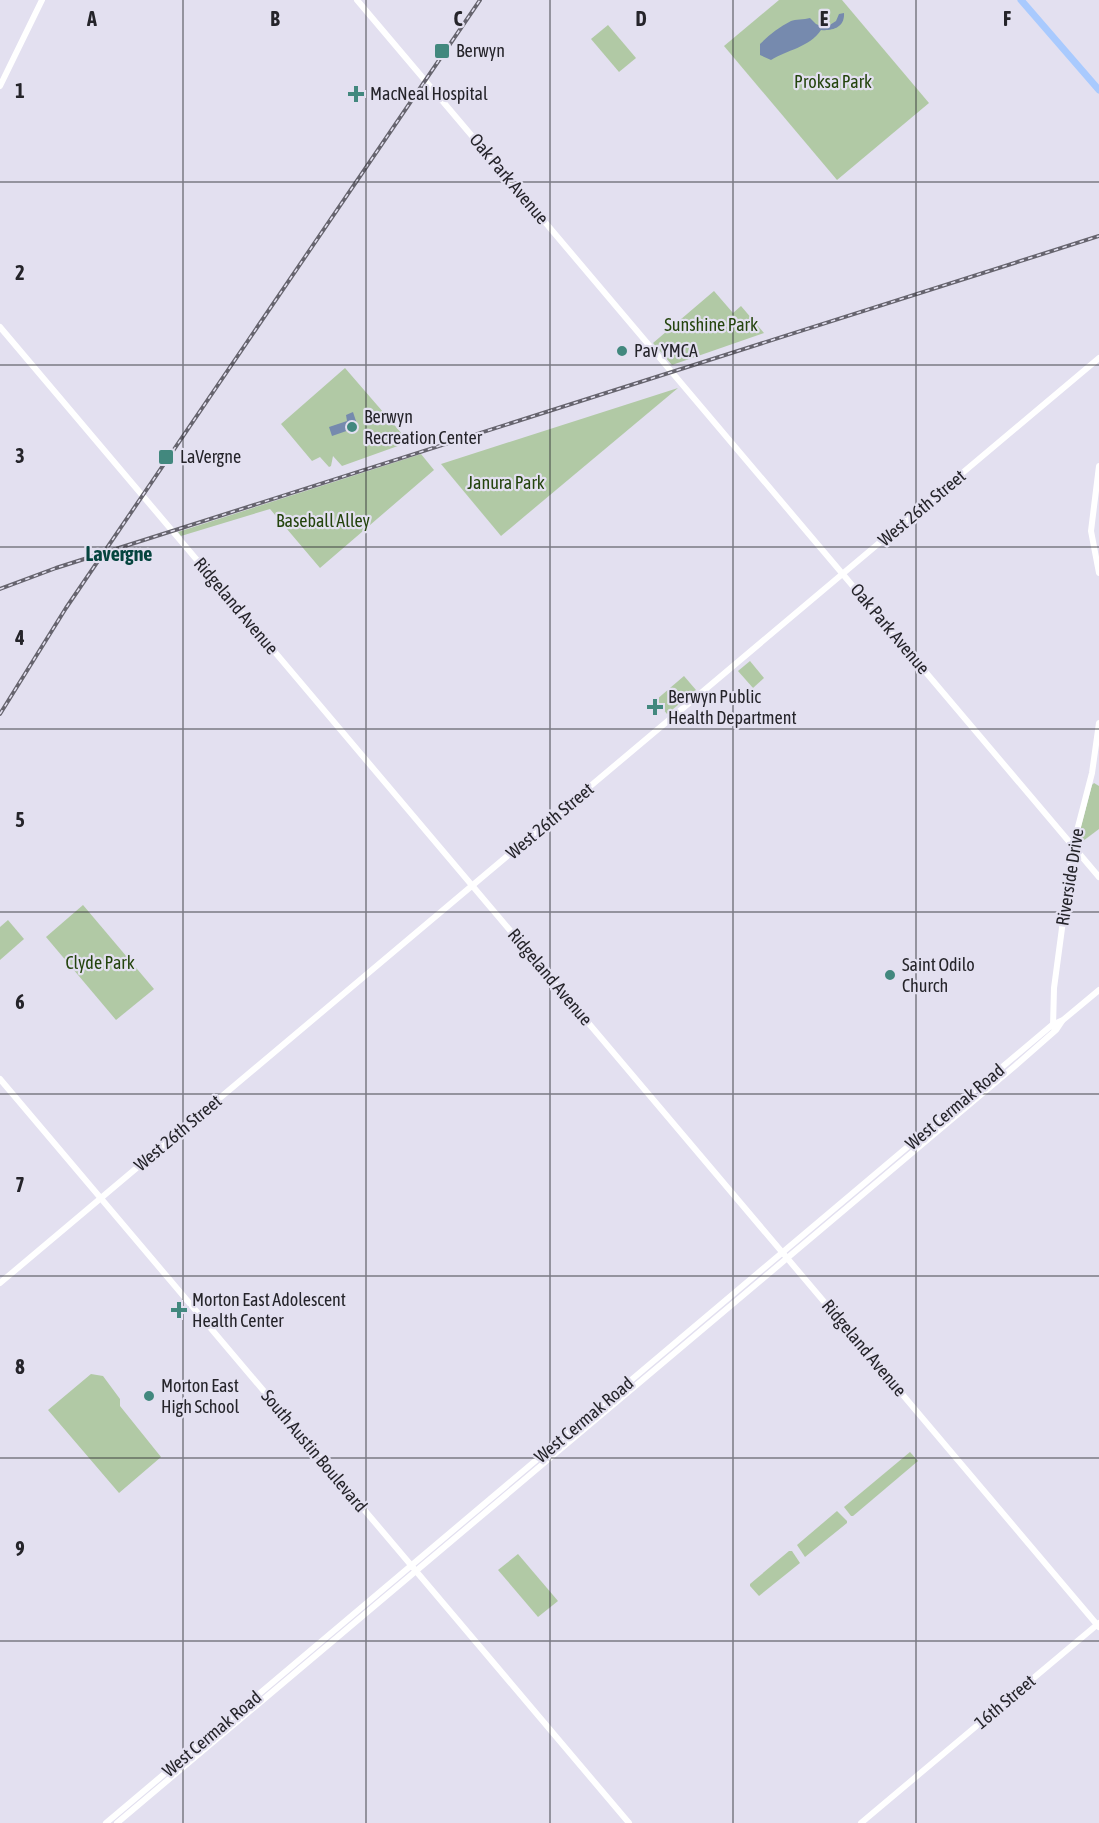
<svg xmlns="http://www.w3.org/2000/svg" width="1099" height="1823" font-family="'Asap Condensed',sans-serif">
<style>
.green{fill:#b1c9a5}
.water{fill:#768aae}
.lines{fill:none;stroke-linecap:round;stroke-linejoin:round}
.secondary{stroke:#fff;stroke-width:6}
.primary{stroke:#a9cafe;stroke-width:7}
.rail-casing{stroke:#66646e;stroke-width:4}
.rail{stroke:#e3e0f0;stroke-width:1.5;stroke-dasharray:4.5;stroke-linecap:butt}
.grid{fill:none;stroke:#25242a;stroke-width:1.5;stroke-opacity:0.55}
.poi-dot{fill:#42887e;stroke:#e3e0f0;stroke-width:2}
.labels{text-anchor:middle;stroke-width:4.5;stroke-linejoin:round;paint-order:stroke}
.poi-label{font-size:18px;fill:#25242a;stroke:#e3e0f0;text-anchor:start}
.park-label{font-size:18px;fill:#24440d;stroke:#e3e0f0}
.street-label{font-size:18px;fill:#25242a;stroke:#e3e0f0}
.neighbourhood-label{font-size:20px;font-weight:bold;fill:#05443e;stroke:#e3e0f0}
.grid-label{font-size:20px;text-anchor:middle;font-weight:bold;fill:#25242a;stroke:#e3e0f0;stroke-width:4.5;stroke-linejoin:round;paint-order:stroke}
</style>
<rect width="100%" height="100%" fill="#e3e0f0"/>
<!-- green -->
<g class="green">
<path d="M 779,0 L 842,0 L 929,103 L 837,180 L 724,46 Z"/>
<path d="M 608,25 L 636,58 L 619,72 L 591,39 Z"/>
<path d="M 714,291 L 733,313 L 741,306 L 764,333 L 672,365 L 653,343 Z"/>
<path d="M 345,368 L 409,442 L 342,466 L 333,456 L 331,466 L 329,467 L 320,457 L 312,461 L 281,424 Z"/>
<path d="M 678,388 L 501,536 L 441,464 Z"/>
<path d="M 421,454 L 434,470 L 320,568 L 270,509 L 181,536 L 178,532 Z"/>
<path d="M 750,661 L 764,678 L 753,688 L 738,671 Z"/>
<path d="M 684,676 L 696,690 L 667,714 L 656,700 Z"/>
<path d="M 1094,783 L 1099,786 L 1099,829 L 1079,844 L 1077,842 L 1092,785 Z"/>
<path d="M 83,905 L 154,989 L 116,1020 L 46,937 Z"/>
<path d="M 8,920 L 24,939 L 0,960 L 0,927 Z"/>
<path d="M 91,1374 L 103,1376 L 120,1399 L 120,1406 L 161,1457 L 119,1493 L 48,1410 Z"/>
<path d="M 910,1452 L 918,1461 L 853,1516 L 851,1516 L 844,1507 Z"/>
<path d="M 837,1511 L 847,1521 L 847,1523 L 805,1557 L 797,1545 Z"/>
<path d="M 789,1551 L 792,1551 L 800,1563 L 759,1596 L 750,1586 L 750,1584 Z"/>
<path d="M 518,1554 L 558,1601 L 538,1617 L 498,1570 Z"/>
</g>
<!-- water -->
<g class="water">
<path d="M 844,13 C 845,28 832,31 821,30 C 810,47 787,50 771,60 L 760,55 L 760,44 C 769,35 779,27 791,21 C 795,19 804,20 810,18 L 816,24 L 825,28 L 836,21 L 839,14 Z"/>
<path d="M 353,412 L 358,427 L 332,436 L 329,427 L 347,421 L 346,415 Z"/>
</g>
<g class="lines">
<!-- secondary -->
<g class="secondary">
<path d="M 357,0 L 1099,877"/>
<path d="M 0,86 L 42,0"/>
<path d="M 0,327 L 1099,1627"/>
<path d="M 1099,466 L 1091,531 L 1099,573"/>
<path d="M 1053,1027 L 1054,988 L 1073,846 L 1092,773 L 1099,723"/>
<path d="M 0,1079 L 629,1823"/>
<path d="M 0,1283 L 1099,358"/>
<path d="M 106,1823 L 1052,1025 L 1063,1020 L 1099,990"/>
<path d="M 117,1823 L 1015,1066 L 1056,1030 L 1062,1021"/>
<path d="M 861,1823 L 1099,1623"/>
</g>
<!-- primary -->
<path class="primary" d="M 1021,0 L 1099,90"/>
<defs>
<g id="rail">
<path d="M 0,589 L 56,568 L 1099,236"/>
<path d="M 0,714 L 66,608 L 480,0"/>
</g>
</defs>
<!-- rail casing -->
<use href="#rail" class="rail-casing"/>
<!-- rail -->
<use href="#rail" class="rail"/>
</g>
<!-- grid -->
<path class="grid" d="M 183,0 L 183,1823M 366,0 L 366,1823M 550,0 L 550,1823M 733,0 L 733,1823M 916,0 L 916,1823M 0,182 L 1099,182M 0,365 L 1099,365M 0,547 L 1099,547M 0,729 L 1099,729M 0,912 L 1099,912M 0,1094 L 1099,1094M 0,1276 L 1099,1276M 0,1458 L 1099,1458M 0,1641 L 1099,1641"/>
<!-- markers -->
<g class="poi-dot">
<rect x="434" y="43" width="16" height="16" rx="3"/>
<path d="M353 85h6v6h6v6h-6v6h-6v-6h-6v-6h6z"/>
<circle cx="622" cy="351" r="6"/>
<circle cx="352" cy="427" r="6"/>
<rect x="158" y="449" width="16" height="16" rx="3"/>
<path d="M652 698h6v6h6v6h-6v6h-6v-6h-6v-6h6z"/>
<circle cx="890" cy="975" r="6"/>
<path d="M176 1301h6v6h6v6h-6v6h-6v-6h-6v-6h6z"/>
<circle cx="149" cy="1396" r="6"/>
</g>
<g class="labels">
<!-- poi labels -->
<g class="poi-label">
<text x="456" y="57">Berwyn</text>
<text x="370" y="100">MacNeal Hospital</text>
<text x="634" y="357">Pav YMCA</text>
<text x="364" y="423">Berwyn<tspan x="364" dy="21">Recreation Center</tspan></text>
<text x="180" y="463">LaVergne</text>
<text x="668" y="703">Berwyn Public<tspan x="668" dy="21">Health Department</tspan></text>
<text x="902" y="971">Saint Odilo<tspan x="902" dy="21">Church</tspan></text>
<text x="192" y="1306">Morton East Adolescent<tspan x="192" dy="21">Health Center</tspan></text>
<text x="161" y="1392">Morton East<tspan x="161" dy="21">High School</tspan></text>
</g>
<!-- park labels -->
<g class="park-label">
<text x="833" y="88">Proksa Park</text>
<text x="711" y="331">Sunshine Park</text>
<text x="506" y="489">Janura Park</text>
<text x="323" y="527">Baseball Alley</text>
<text x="100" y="969">Clyde Park</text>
</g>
<!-- street labels -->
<g class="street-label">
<text transform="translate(509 179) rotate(50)" y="6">Oak Park Avenue</text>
<text transform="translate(922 508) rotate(-40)" y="6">West 26th Street</text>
<text transform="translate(236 606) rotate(50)" y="6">Ridgeland Avenue</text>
<text transform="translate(890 629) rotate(50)" y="6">Oak Park Avenue</text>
<text transform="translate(550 821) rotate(-40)" y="6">West 26th Street</text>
<text transform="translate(1070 877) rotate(-81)" y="6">Riverside Drive</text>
<text transform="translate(550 977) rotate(50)" y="6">Ridgeland Avenue</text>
<text transform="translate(955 1107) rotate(-40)" y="6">West Cermak Road</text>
<text transform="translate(178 1133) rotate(-40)" y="6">West 26th Street</text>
<text transform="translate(864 1348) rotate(50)" y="6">Ridgeland Avenue</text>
<text transform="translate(584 1420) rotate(-40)" y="6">West Cermak Road</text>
<text transform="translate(314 1451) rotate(50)" y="6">South Austin Boulevard</text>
<text transform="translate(1005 1702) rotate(-40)" y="6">16th Street</text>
<text transform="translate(212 1734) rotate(-40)" y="6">West Cermak Road</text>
</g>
<!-- neighbourhood labels -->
<g class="neighbourhood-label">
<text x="119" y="561">Lavergne</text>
</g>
</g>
<g class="grid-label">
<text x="92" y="26">A</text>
<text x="275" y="26">B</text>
<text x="458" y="26">C</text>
<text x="641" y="26">D</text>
<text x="824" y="26">E</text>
<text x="1007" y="26">F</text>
<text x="20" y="98">1</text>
<text x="20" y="280">2</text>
<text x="20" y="463">3</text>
<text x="20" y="645">4</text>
<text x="20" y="827">5</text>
<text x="20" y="1009">6</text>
<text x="20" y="1192">7</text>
<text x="20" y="1374">8</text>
<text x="20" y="1556">9</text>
</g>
</svg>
